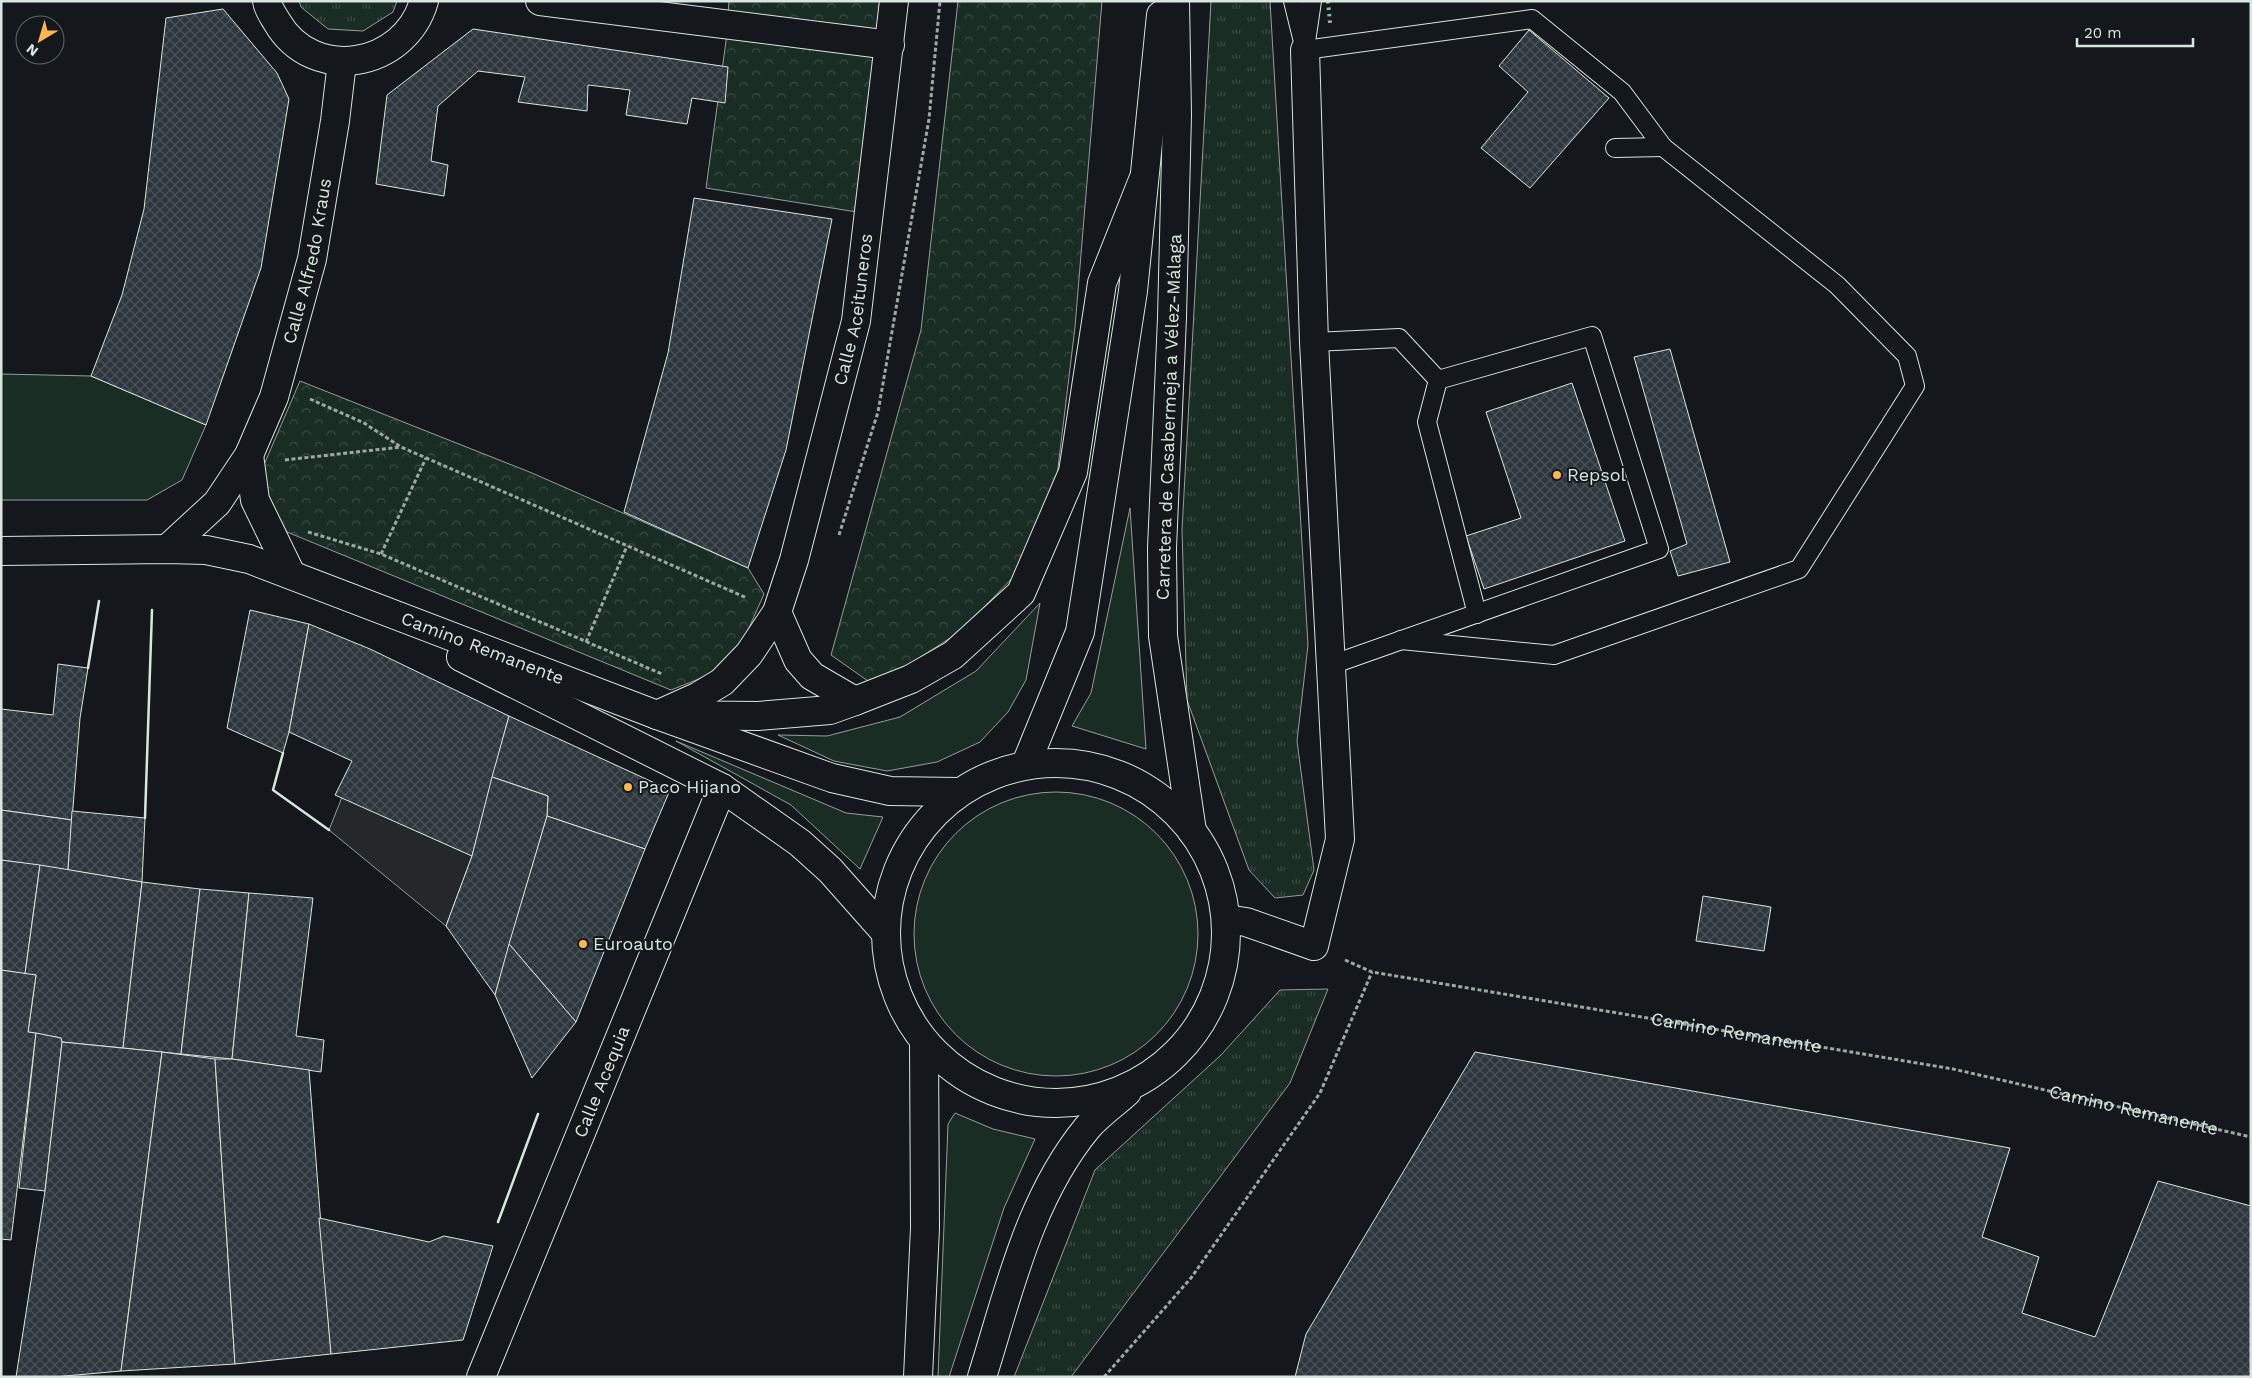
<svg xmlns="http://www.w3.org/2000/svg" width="2252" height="1378" font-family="'Work Sans',sans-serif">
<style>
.grass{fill:url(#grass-tufts);stroke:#939e99}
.park{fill:url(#park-crowns);stroke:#939e99}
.garden{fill:#1a2d24;stroke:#939e99}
.parking{fill:#24282b;stroke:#939e99}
.building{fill:url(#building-cross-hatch);stroke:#d8e6dc}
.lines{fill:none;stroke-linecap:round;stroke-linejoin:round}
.service-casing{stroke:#d8e6dc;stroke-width:20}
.minor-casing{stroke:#d8e6dc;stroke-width:30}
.tertiary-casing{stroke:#d8e6dc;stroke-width:30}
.primary-casing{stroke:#d8e6dc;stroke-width:30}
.path{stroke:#9da8a2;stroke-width:3;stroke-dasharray:4 2.5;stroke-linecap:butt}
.service{stroke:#14181c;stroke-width:18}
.minor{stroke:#14181c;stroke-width:28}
.tertiary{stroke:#14181c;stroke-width:28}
.primary{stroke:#14181c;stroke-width:28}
.hedge{stroke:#8ac095;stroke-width:4;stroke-dasharray:2.5 4;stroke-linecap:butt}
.wall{stroke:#d8e6dc;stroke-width:2.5}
.poi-dot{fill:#ffb74d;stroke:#14181c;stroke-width:2}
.labels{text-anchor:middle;stroke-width:4;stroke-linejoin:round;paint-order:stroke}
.street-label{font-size:18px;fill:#d8e6dc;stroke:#14181c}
.poi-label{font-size:18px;fill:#d8e6dc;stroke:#14181c;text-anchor:start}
</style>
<defs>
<pattern id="grass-tufts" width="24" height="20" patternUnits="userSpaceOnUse" patternTransform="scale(1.25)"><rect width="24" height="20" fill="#1a2d24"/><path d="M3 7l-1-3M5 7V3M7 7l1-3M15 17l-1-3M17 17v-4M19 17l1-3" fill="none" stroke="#3b4b43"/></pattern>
<pattern id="park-crowns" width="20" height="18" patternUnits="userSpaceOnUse" patternTransform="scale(1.25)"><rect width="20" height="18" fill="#1a2d24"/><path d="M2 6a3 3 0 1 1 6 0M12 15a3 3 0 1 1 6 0" fill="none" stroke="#3b4b43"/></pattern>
<pattern id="building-cross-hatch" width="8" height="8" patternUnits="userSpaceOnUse" patternTransform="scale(1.25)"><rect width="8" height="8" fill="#2c363c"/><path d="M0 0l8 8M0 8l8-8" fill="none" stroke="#4a5358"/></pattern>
</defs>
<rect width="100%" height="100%" fill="#14181c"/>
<!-- grass -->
<g class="grass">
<path d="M 299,1 L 397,1 L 393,12 L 363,31 L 328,29 L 301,7 Z"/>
<path d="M 1211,1 L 1270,1 L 1308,645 L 1297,741 L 1314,870 L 1303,895 L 1275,898 L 1249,870 L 1187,700 L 1182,530 Z"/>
<path d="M 1328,989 L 1290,1083 L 1071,1377 L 1014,1377 L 1095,1170 L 1221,1055 L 1280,990 Z"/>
</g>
<!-- park -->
<g class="park">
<path d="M 729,1 L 882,1 L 857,212 L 706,188 L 726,41 Z"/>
<path d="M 958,1 L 1102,1 L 1075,327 L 1057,476 L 1021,569 L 961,631 L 905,667 L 868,681 L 831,655 L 921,330 Z"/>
<path d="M 300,381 L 532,473 L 748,568 L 764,594 L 740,648 L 721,670 L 671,690 L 287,532 L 269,502 L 260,474 Z"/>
</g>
<!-- garden -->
<g class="garden">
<path d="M 1,374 L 91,376 L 206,425 L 182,480 L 147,500 L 1,500 Z"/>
<path d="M 1130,508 L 1146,749 L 1072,726 L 1091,693 Z"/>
<path d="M 1040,603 L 1026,680 L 1008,712 L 980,742 L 937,762 L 887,771 L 834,761 L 778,735 L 827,736 L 900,717 L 976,671 Z"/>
<path d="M 676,741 L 846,813 L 883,817 L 860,869 L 791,805 Z"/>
<circle cx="1056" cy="934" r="142"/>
<path d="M 955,1113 L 993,1129 L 1035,1139 L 1004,1208 L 949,1377 L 938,1377 L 948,1124 Z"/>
</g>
<!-- parking -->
<path class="parking" d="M 342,797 L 472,856 L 446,926 L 329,830 Z"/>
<!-- building -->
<g class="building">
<path d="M 223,9 L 277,73 L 289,99 L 261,268 L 206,425 L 91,376 L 122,295 L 144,209 L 166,18 Z"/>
<path d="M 473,29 L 728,67 L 725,103 L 692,98 L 687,124 L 626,115 L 630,90 L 588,85 L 587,111 L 518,102 L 525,77 L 478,71 L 438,106 L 431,161 L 448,165 L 444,196 L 376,184 L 387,95 Z"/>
<path d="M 1529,30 L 1609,98 L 1530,188 L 1481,148 L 1528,92 L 1499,66 Z"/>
<path d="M 694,198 L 832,219 L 786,450 L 748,568 L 624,512 L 668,353 Z"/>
<path d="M 1670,349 L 1730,562 L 1678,576 L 1670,551 L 1687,544 L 1634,357 Z"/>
<path d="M 1572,383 L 1625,541 L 1484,589 L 1466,536 L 1521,518 L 1486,412 Z"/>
<path d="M 250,610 L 309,624 L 289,732 L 283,753 L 227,728 Z"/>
<path d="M 309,624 L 370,649 L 509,716 L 472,856 L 335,795 L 352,761 L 289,732 Z"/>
<path d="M 58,664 L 88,668 L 80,718 L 72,820 L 1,810 L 1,709 L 53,715 Z"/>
<path d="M 509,716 L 670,790 L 645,849 L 547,816 L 548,796 L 492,777 Z"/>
<path d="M 492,777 L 548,796 L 547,816 L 495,995 L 446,926 L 472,856 Z"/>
<path d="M 1,810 L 72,820 L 68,870 L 1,860 Z"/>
<path d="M 72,811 L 145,818 L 142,882 L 68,870 Z"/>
<path d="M 547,816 L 645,849 L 576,1022 L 509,944 Z"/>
<path d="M 1,860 L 40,865 L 25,974 L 1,970 Z"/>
<path d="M 40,865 L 142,882 L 123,1048 L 62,1042 L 61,1038 L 28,1032 L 36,975 L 25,974 Z"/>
<path d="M 142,882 L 200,889 L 181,1054 L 123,1048 Z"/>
<path d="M 200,889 L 249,893 L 232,1059 L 181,1054 Z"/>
<path d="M 249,893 L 313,898 L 296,1036 L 324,1040 L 321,1072 L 232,1059 Z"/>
<path d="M 1703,896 L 1771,907 L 1764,951 L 1696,941 Z"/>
<path d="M 509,944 L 576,1022 L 532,1078 L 495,995 Z"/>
<path d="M 1,970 L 36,975 L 28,1032 L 36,1033 L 11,1240 L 1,1239 Z"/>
<path d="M 36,1033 L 61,1038 L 62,1042 L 45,1191 L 19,1188 Z"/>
<path d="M 62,1042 L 162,1052 L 121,1371 L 54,1377 L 16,1377 L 45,1191 Z"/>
<path d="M 162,1052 L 215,1059 L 235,1364 L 121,1371 Z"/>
<path d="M 1475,1052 L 2010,1148 L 1982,1237 L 2039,1257 L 2022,1313 L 2095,1337 L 2158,1181 L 2251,1206 L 2251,1377 L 1295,1377 L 1306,1334 Z"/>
<path d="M 215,1059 L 232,1059 L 309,1070 L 331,1354 L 235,1364 Z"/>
<path d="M 319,1218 L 429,1242 L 444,1236 L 493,1246 L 463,1340 L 331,1354 Z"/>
</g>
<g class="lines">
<defs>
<g id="service">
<path d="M 1293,1 L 1305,50"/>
<path d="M 1306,42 L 1312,1"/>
<path d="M 1305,50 L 1532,19 L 1622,92 L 1663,147 L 1837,285 L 1907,356 L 1915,386 L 1799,569 L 1554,655 L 1401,640"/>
<path d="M 1615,148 L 1663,147"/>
<path d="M 1314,342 L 1399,338 L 1438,380 L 1592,336 L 1659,549 L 1331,665"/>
<path d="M 1438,380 L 1427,422 L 1477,614"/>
</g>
<g id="minor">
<path d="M 267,1 C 268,9 273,15 277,22 C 313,84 405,68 424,1"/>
<path d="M 540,1 L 890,45"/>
<path d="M 249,455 L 255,500 L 291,574"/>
<path id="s2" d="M 167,549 L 217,503 L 249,455 L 274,397 L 312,259 L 335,121 L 342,62"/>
<path d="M 777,612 L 798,660 L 812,676 L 855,701"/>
<path id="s3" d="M 657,715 L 697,697 L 722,682 L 749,654 L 777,612 L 794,560 L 856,321 L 894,1"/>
<path d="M 1226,919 L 1246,922 L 1314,946 L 1340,839 L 1314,342 L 1305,50"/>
<path id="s4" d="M 481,1377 L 722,788"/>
</g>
<g id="tertiary">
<path id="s5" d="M 1,551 L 167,549 L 206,550 L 249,559 L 657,715 L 832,778 L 890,791 L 957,792"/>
<path d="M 461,657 L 722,788 L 800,843 L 830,870 L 885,932"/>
</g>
<g id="primary">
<path d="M 1175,1 L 1177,115 L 1172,318 L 1162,548 L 1163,636 L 1192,831"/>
<path d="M 657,715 L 758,716 L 830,710 L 855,701 L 911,679 L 953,655 L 1021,593 L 1073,472 L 1102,283 L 1143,180"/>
<circle cx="1056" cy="933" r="170"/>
<path d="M 1026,764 L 1080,632 L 1133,291 L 1161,15"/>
<path d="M 918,1377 L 925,1228 L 924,1042"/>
<path d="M 982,1377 C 1009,1291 1029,1199 1087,1128 C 1098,1115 1114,1104 1127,1092"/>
</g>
</defs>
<!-- service casing -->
<use href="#service" class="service-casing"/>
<!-- minor casing -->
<use href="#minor" class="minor-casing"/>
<!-- tertiary casing -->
<use href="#tertiary" class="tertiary-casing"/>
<!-- primary casing -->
<use href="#primary" class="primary-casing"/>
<!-- path -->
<g class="path">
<path d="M 310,399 L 364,423 L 401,447 L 747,598"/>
<path d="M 285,460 L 401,447"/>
<path d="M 308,532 L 381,554 L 662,674"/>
<path d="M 839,535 L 878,412 L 929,119 L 940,1"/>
<path d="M 381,554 L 426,458"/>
<path d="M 586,642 L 627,546"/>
<path id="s1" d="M 1345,960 L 1372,972 L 1953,1069 L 2251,1137"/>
<path d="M 1104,1377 L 1191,1278 L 1320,1093 L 1372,972"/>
</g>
<!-- service -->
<use href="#service" class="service"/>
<!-- minor -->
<use href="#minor" class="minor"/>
<!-- tertiary -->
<use href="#tertiary" class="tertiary"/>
<!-- primary -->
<use href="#primary" class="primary"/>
<!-- hedge -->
<path class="hedge" d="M 1328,1 L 1330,23"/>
<!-- wall -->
<g class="wall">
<path d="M 88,668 L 99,601"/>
<path d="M 283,753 L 273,790 L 329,830"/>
<path d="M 145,818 L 152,610"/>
<path d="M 498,1222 L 538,1114"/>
</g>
</g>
<!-- markers -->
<g class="poi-dot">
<circle cx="1557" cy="475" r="5"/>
<circle cx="628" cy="787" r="5"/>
<circle cx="583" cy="944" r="5"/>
</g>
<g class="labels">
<!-- street labels -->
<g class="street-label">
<text dy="6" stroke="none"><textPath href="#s2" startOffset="329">Calle Alfredo Kraus</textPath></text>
<text dy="6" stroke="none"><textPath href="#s3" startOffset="475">Calle Aceituneros</textPath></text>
<text transform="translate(1169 417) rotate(-88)" y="6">Carretera de Casabermeja a Vélez-Málaga</text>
<text dy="6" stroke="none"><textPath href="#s5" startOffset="499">Camino Remanente</textPath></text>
<text dy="6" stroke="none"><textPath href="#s1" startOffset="399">Camino Remanente</textPath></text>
<text dy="6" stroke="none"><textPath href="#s4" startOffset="319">Calle Acequia</textPath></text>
<text dy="6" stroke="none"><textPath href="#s1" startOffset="804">Camino Remanente</textPath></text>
</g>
<!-- poi labels -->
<g class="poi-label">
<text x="1567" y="481">Repsol</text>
<text x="638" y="793">Paco Hijano</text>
<text x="593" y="950">Euroauto</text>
</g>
</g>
<!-- border -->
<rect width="2252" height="1378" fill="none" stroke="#d8e6dc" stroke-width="5"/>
<!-- north arrow -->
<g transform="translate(40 40) rotate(218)"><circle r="24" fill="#14181c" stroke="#626a69"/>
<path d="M0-4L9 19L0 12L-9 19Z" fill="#ffb74d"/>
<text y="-8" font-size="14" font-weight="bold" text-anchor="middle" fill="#d8e6dc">N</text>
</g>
<!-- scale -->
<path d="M2077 38v8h116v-8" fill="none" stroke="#d8e6dc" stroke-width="2.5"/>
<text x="2084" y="38" font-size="15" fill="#d8e6dc" stroke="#14181c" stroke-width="4" paint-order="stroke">20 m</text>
</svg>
